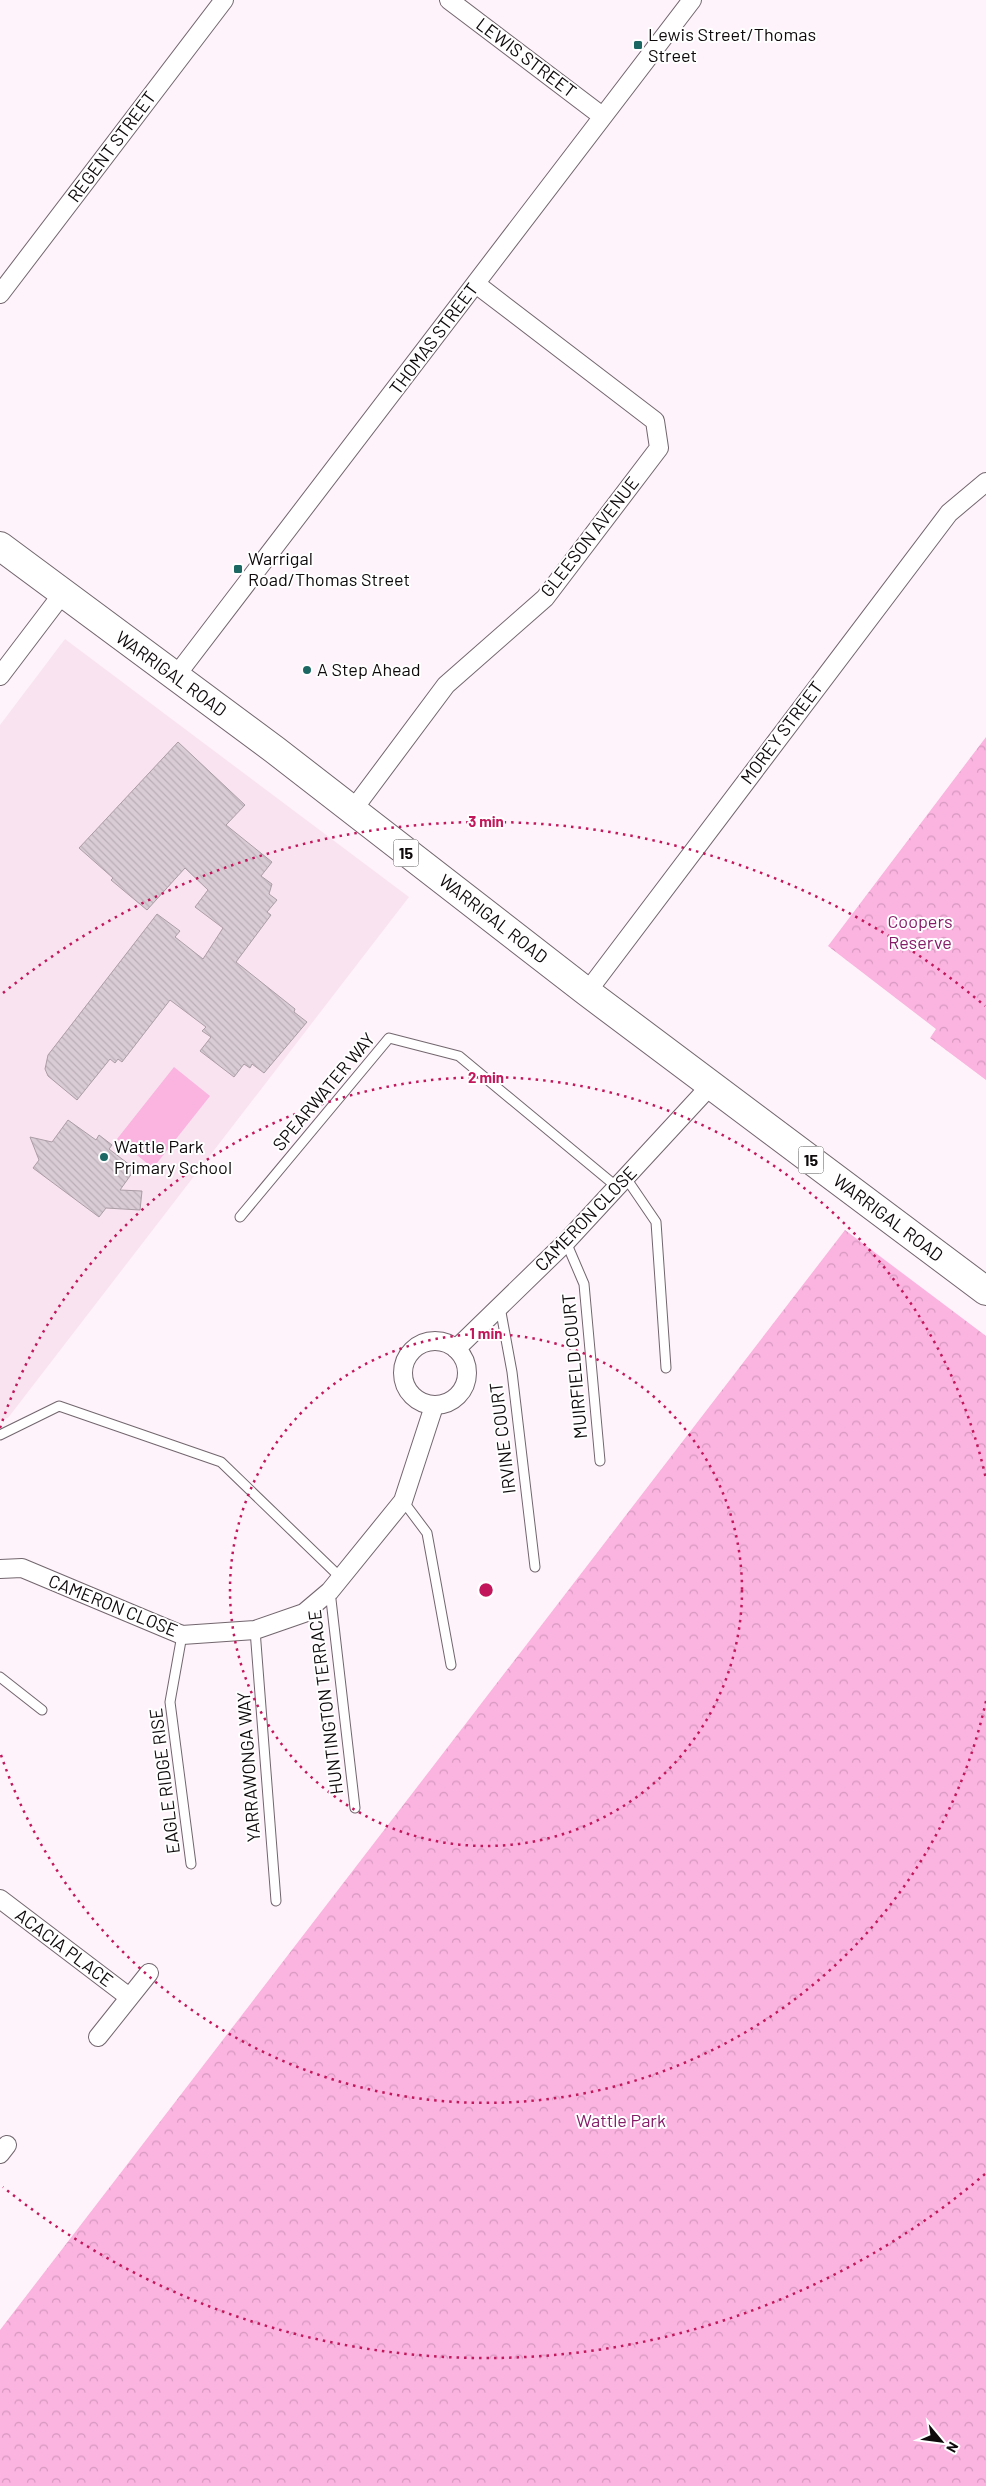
<svg xmlns="http://www.w3.org/2000/svg" width="986" height="2486" font-family="Barlow,sans-serif">
<style>
.built{fill:#f9e3f0}
.forest{fill:url(#forest-crowns)}
.pitch{fill:#fbb3e0}
.building{fill:url(#building-back-hatch);stroke:#ab9da5}
.lines{fill:none;stroke-linecap:round;stroke-linejoin:round}
.lane-casing{stroke:#73666e;stroke-width:11}
.street-casing{stroke:#73666e;stroke-width:20}
.primary-casing{stroke:#73666e;stroke-width:30}
.lane{stroke:#fff;stroke-width:9}
.street{stroke:#fff;stroke-width:18}
.primary{stroke:#fff;stroke-width:28}
.ring{fill:none;stroke:#c2185b;stroke-width:2.5;stroke-dasharray:2.5 5}
.poi-dot{fill:#1b6763;stroke:#fff;stroke-width:2}
.labels{text-anchor:middle;stroke-width:4;stroke-linejoin:round;paint-order:stroke}
.shield{fill:#fff;stroke:#565455;stroke-width:1}
.shield-label{font-size:16px;font-weight:bold;fill:#0e0a0c}
.poi-label{font-size:18px;fill:#0e0a0c;stroke:#fff;text-anchor:start}
.street-label{font-size:18px;fill:#0e0a0c;stroke:#fff}
.park-label{font-size:18px;fill:#851d69;stroke:#fff}
.centre{fill:#c2185b;stroke:#fff;stroke-width:2.5}
.ring-label{font-size:15px;text-anchor:middle;font-weight:bold;fill:#c2185b;stroke:#fff;stroke-width:4;stroke-linejoin:round;paint-order:stroke}
</style>
<defs>
<pattern id="forest-crowns" width="20" height="18" patternUnits="userSpaceOnUse" patternTransform="scale(1.25)"><rect width="20" height="18" fill="#fbb3e0"/><path d="M2 6a3 3 0 1 1 6 0M12 15a3 3 0 1 1 6 0" fill="none" stroke="#d699bf"/></pattern>
<pattern id="building-back-hatch" width="6" height="6" patternUnits="userSpaceOnUse" patternTransform="scale(1.25)"><rect width="6" height="6" fill="#daccd5"/><path d="M-1 5l2 2M0 0l6 6M5-1l2 2" fill="none" stroke="#baaeb6"/></pattern>
</defs>
<rect width="100%" height="100%" fill="#fef3fa"/>
<!-- built -->
<path class="built" d="M 65,639 L 409,897 L 8,1418 L 0,1420 L 0,725 Z"/>
<!-- forest -->
<g class="forest">
<path d="M 986,737 L 986,1080 L 930,1038 L 936,1029 L 828,946 Z"/>
<path d="M 845,1230 L 986,1336 L 986,2486 L 0,2486 L 0,2330 Z"/>
</g>
<!-- pitch -->
<path class="pitch" d="M 174,1067 L 210,1096 L 153,1168 L 117,1139 Z"/>
<!-- building -->
<g class="building">
<path d="M 178,742 L 245,805 L 226,825 L 272,862 L 261,876 L 272,884 L 269,894 L 277,900 L 267,912 L 271,915 L 236,962 L 295,1009 L 294,1012 L 307,1022 L 264,1073 L 252,1064 L 250,1068 L 244,1064 L 234,1077 L 200,1051 L 211,1037 L 202,1031 L 206,1027 L 170,1000 L 122,1062 L 118,1059 L 115,1063 L 110,1059 L 77,1100 L 48,1076 L 45,1069 L 48,1055 L 157,914 L 180,931 L 175,937 L 203,959 L 223,928 L 195,907 L 208,890 L 185,868 L 147,910 L 111,880 L 113,878 L 79,848 Z"/>
<path d="M 68,1120 L 96,1140 L 99,1135 L 112,1145 L 109,1149 L 135,1169 L 120,1190 L 142,1191 L 140,1210 L 106,1208 L 99,1217 L 33,1168 L 39,1160 L 30,1137 L 52,1142 Z"/>
</g>
<g class="lines">
<defs>
<g id="lane">
<path d="M 626,1178 L 656,1222 L 666,1368"/>
<path d="M 240,1217 L 389,1038 L 459,1056 L 617,1187"/>
<path d="M 566,1242 L 584,1284 L 600,1461"/>
<path d="M 500,1307 L 512,1372 L 535,1567"/>
<path d="M 0,1435 L 59,1406 L 221,1462 L 341,1578"/>
<path d="M 403,1501 L 427,1533 L 451,1665"/>
<path d="M 330,1591 L 355,1808"/>
<path d="M 255,1630 L 276,1901"/>
<path d="M 182,1635 L 170,1702 L 191,1864"/>
<path d="M 0,1677 L 42,1710"/>
</g>
<g id="street">
<path d="M 449,0 L 602,116"/>
<path d="M 0,294 L 224,0"/>
<path d="M 0,676 L 63,593"/>
<path d="M 175,677 L 692,0"/>
<path d="M 352,811 L 446,685 L 545,598 L 659,448 L 655,421 L 476,284"/>
<path d="M 587,992 L 949,513 L 986,482"/>
<circle cx="435" cy="1373" r="32"/>
<path d="M 456,1349 L 566,1242 L 711,1085"/>
<path d="M 0,1569 L 22,1568 L 182,1635 L 255,1630 L 304,1613 L 330,1591 L 403,1501 L 434,1406"/>
<path d="M 0,1899 L 129,1997"/>
<path d="M 98,2037 L 149,1973"/>
<path d="M 0,2154 L 7,2145"/>
</g>
<path id="primary" d="M 0,546 L 275,750 L 587,992 L 986,1291"/>
</defs>
<!-- lane casing -->
<use href="#lane" class="lane-casing"/>
<!-- street casing -->
<use href="#street" class="street-casing"/>
<!-- primary casing -->
<use href="#primary" class="primary-casing"/>
<!-- lane -->
<use href="#lane" class="lane"/>
<!-- street -->
<use href="#street" class="street"/>
<!-- primary -->
<use href="#primary" class="primary"/>
</g>
<!-- distance rings -->
<g class="ring">
<circle cx="486" cy="1590" r="256"/>
<path d="M986 1701A512 512 0 0 1 0 1752M0 1428A512 512 0 0 1 986 1479"/>
<path d="M985 2174A768 768 0 0 1 3 2187M3 993A768 768 0 0 1 985 1006"/>
</g>
<!-- markers -->
<g class="poi-dot">
<rect x="633" y="40" width="10" height="10" rx="2.5"/>
<rect x="233" y="564" width="10" height="10" rx="2.5"/>
<circle cx="307" cy="670" r="5"/>
<circle cx="104" cy="1157" r="5"/>
</g>
<g class="labels">
<!-- shield labels -->
<g class="shield">
<rect x="393.5" y="839.5" width="25" height="27" rx="4"/>
<rect x="798.5" y="1146.5" width="25" height="27" rx="4"/>
</g>
<g class="shield-label">
<text x="406" y="859">15</text>
<text x="811" y="1166">15</text>
</g>
<!-- poi labels -->
<g class="poi-label">
<text x="648" y="41">Lewis Street/Thomas<tspan x="648" dy="21">Street</tspan></text>
<text x="248" y="565">Warrigal<tspan x="248" dy="21">Road/Thomas Street</tspan></text>
<text x="317" y="676">A Step Ahead</text>
<text x="114" y="1153">Wattle Park<tspan x="114" dy="21">Primary School</tspan></text>
</g>
<!-- street labels -->
<g class="street-label">
<text transform="translate(526 58) rotate(37)" y="6">LEWIS STREET</text>
<text transform="translate(112 147) rotate(-53)" y="6">REGENT STREET</text>
<text transform="translate(434 339) rotate(-53)" y="6">THOMAS STREET</text>
<text transform="translate(590 537) rotate(-52)" y="6">GLEESON AVENUE</text>
<text transform="translate(171 674) rotate(36)" y="6">WARRIGAL ROAD</text>
<text transform="translate(782 733) rotate(-53)" y="6">MOREY STREET</text>
<text transform="translate(493 919) rotate(38)" y="6">WARRIGAL ROAD</text>
<text transform="translate(324 1092) rotate(-50)" y="6">SPEARWATER WAY</text>
<text transform="translate(888 1218) rotate(37)" y="6">WARRIGAL ROAD</text>
<text transform="translate(586 1219) rotate(-46)" y="6">CAMERON CLOSE</text>
<text transform="translate(575 1366) rotate(-95)" y="6">MUIRFIELD COURT</text>
<text transform="translate(503 1438) rotate(-97)" y="6">IRVINE COURT</text>
<text transform="translate(113 1606) rotate(22)" y="6">CAMERON CLOSE</text>
<text transform="translate(326 1702) rotate(-97)" y="6">HUNTINGTON TERRACE</text>
<text transform="translate(249 1767) rotate(-94)" y="6">YARRAWONGA WAY</text>
<text transform="translate(165 1781) rotate(-97)" y="6">EAGLE RIDGE RISE</text>
<text transform="translate(64 1948) rotate(37)" y="6">ACACIA PLACE</text>
</g>
<!-- park labels -->
<g class="park-label">
<text x="920" y="928">Coopers<tspan x="920" dy="21">Reserve</tspan></text>
<text x="621" y="2127">Wattle Park</text>
</g>
</g>
<circle cx="486" cy="1590" r="8" class="centre"/>
<g class="ring-label">
<text x="486" y="827">3 min</text>
<text x="486" y="1083">2 min</text>
<text x="486" y="1339">1 min</text>
</g>
<!-- north arrow -->
<g transform="translate(941 2441) rotate(119)" stroke="#ffffff" stroke-width="4" paint-order="stroke">
<path d="M0-4L9 19L0 12L-9 19Z" fill="#0e0a0c"/>
<text y="-8" font-size="14" font-weight="bold" text-anchor="middle" fill="#0e0a0c">N</text>
</g>
</svg>
